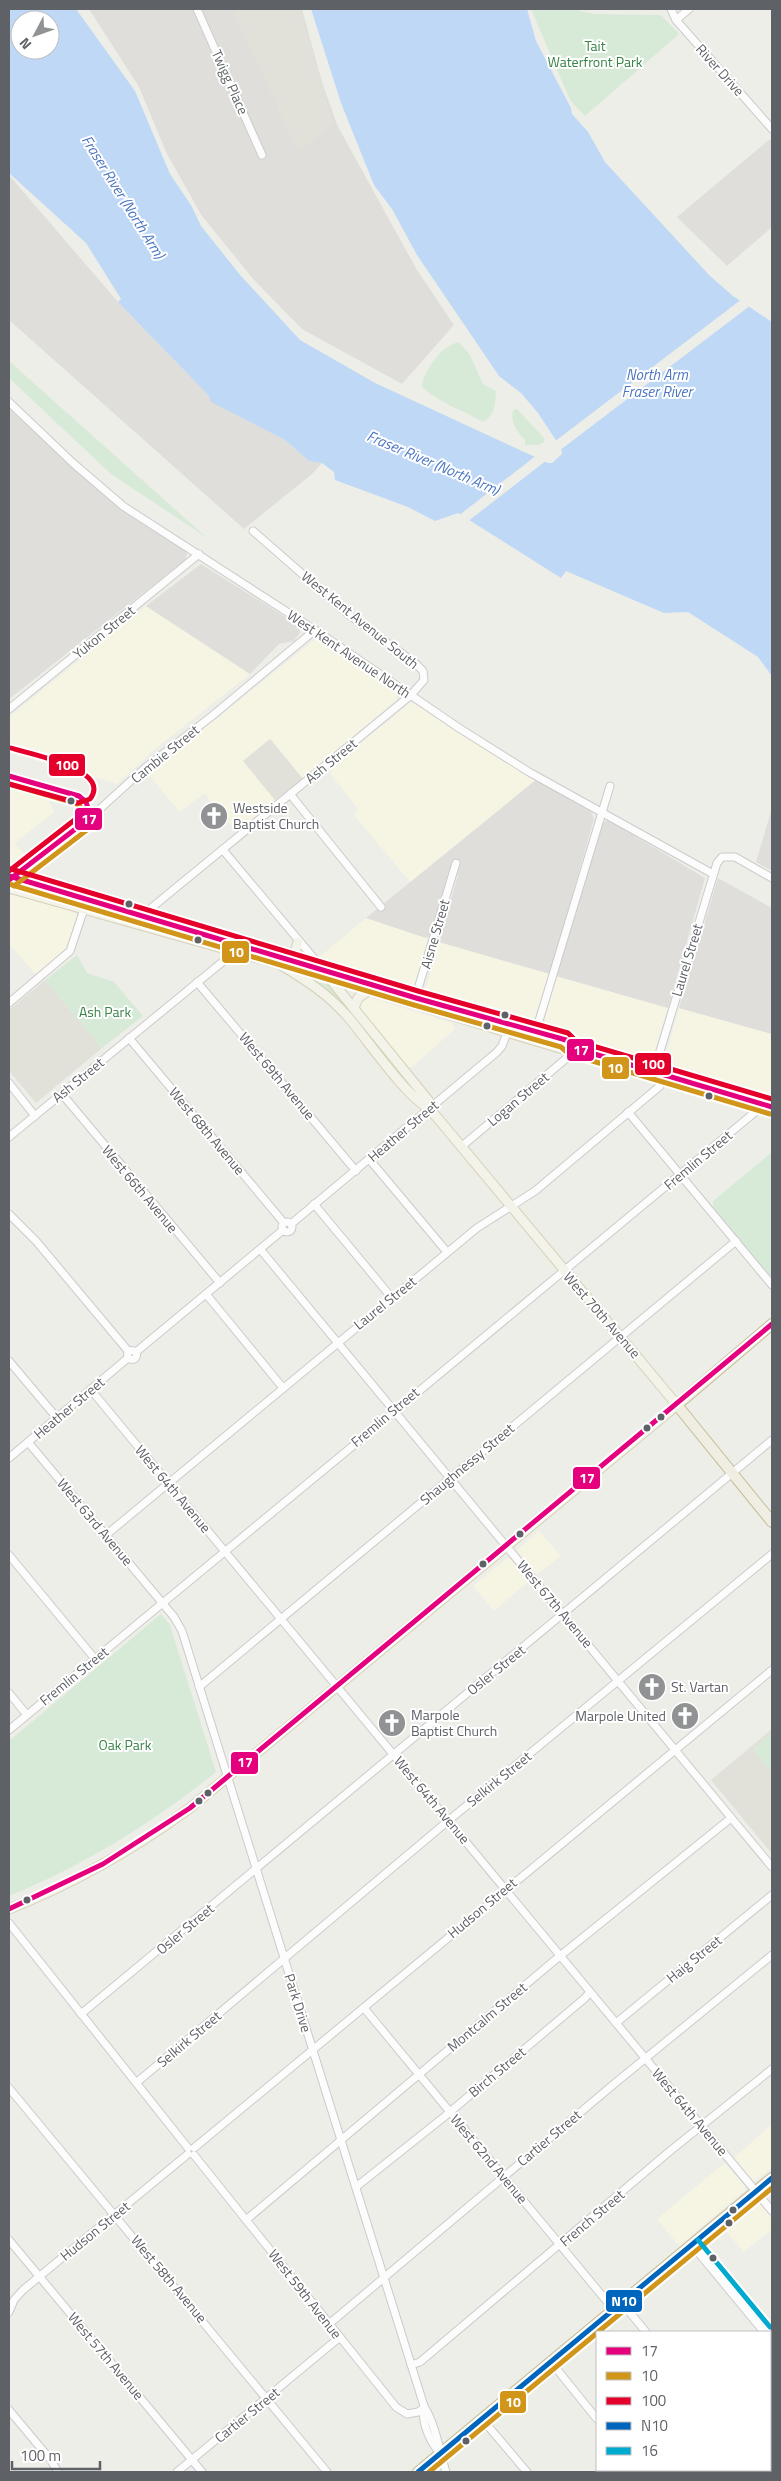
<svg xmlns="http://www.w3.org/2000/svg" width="781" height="2481" font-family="'Titillium Web',sans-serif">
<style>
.commercial{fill:#f6f5e3}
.industrial{fill:#dfdeda}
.education{fill:#e1e0d9}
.green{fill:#d7ead7}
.water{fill:#bed8f6;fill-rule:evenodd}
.pier{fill:#eeeee9}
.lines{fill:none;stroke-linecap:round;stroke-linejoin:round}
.minor-casing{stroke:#cbcbcb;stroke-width:9}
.major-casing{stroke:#d5d0b8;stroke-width:11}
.highway-casing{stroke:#c5bc96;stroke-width:12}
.minor{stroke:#fcfcfc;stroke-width:7}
.major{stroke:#f3f3e9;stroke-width:9}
.highway{stroke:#f0eee2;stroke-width:10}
.bus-1-casing{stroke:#fff;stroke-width:9}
.bus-2-casing{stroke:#fff;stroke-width:9}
.bus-3-casing{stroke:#fff;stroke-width:9}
.bus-4-casing{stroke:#fff;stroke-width:9}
.bus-5-casing{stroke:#fff;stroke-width:9}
.bus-1{stroke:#e5007d;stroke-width:5}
.bus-2{stroke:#d1951a;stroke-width:5}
.bus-3{stroke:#e4002b;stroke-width:5}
.bus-4{stroke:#0065bd;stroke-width:5}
.bus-5{stroke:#00a9ce;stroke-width:5}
.bus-dot{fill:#5e6166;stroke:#fff;stroke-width:2}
.labels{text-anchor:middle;stroke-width:4;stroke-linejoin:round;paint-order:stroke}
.park-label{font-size:14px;fill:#388345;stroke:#fff}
.street-label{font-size:14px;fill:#5e6166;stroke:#fff}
.poi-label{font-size:14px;fill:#5e6166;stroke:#fff;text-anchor:start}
.water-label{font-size:15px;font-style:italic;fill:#4c76c0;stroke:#fff}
.line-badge{stroke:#fff;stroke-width:2}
.badge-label{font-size:14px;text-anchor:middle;font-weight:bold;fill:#fff}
</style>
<rect width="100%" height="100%" fill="#eeeee9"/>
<!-- commercial -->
<g class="commercial">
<path d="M 146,606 L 250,674 L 154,750 L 117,784 L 9,752 L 9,717 Z"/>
<path d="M 317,638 L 395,689 L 398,694 L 396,700 L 303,779 L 271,739 L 243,761 L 275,800 L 237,832 L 204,793 L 180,812 L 148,774 Z"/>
<path d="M 411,702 L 537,779 L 411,883 L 354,815 L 358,811 L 357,807 L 331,775 L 330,769 Z"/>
<path d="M 9,779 L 45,789 L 54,812 L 15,843 L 29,859 L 9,871 Z"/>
<path d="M 9,895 L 15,895 L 75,912 L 78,916 L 67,948 L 37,976 L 9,944 Z"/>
<path d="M 366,918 L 426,938 L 429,942 L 413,990 L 409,991 L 323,964 L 317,959 Z"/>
<path d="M 439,942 L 550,974 L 533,1022 L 529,1024 L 426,995 L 425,991 Z"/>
<path d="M 556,976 L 668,1008 L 652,1059 L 648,1061 L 546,1029 L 545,1018 Z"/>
<path d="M 368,997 L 452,1023 L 455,1029 L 412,1067 L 406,1067 L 359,1010 L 360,1002 Z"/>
<path d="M 679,1008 L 772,1034 L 772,1099 L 664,1064 Z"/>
<path d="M 539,1531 L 561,1556 L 536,1575 L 517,1550 Z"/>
<path d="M 507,1558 L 511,1559 L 529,1581 L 494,1611 L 473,1586 Z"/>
<path d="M 772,2124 L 772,2168 L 754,2181 L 734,2158 Z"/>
<path d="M 726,2164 L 745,2186 L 745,2190 L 679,2246 L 657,2219 L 722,2165 Z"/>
<path d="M 756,2202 L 761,2205 L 772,2219 L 772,2229 L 744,2252 L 724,2229 Z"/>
</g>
<!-- industrial -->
<g class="industrial">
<path d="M 89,9 L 302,9 L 322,82 L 337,125 L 417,270 L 454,325 L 402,384 L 302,329 L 254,280 L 202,216 L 167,154 L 139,87 Z"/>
<path d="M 770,139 L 772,142 L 772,227 L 727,266 L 677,217 Z"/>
<path d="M 9,175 L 118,302 L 209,396 L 212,402 L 285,440 L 309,461 L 322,463 L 312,474 L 244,529 L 9,320 Z"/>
<path d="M 9,409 L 106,496 L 186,551 L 187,554 L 185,560 L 9,699 Z"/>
<path d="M 201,564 L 298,625 L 300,627 L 300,632 L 294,641 L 279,644 L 250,674 L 146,606 Z"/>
<path d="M 537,779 L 591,812 L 594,819 L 550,974 L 439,942 L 458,875 L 449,871 L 431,935 L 426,938 L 366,918 Z"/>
<path d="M 772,808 L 772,871 L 756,862 Z"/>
<path d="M 608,820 L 705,878 L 668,1008 L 556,976 L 601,824 Z"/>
<path d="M 718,878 L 772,908 L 772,1034 L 679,1008 Z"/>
</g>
<!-- education -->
<g class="education">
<path d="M 232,9 L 300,9 L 334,124 L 298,152 Z"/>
<path d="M 270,739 L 303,779 L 275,800 L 243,761 Z"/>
<path d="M 45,980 L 102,1048 L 36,1103 L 9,1071 L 9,1010 Z"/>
<path d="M 772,1729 L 772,1854 L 711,1780 Z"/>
</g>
<!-- green -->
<g class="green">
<path d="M 531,9 L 571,9 L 595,14 L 661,15 L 679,34 L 585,116 L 570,100 Z"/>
<path d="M 459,342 L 470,355 L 483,384 L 496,391 C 495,405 496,414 483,422 C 464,411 436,401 422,387 C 423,371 442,345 459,342 Z"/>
<path d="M 9,361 L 206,537 L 111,474 L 9,378 Z"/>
<path d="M 517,409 L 544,438 L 544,442 L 539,445 L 525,445 L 525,440 C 517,432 510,422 513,410 Z"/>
<path d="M 77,955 L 87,973 L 114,982 L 143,1016 L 102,1048 L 45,980 Z"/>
<path d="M 315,981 L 332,986 L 424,1101 L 354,1020 Z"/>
<path d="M 772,1152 L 772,1278 L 713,1207 L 713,1201 Z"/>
<path d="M 161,1614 L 170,1625 L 216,1772 C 152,1823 85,1865 9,1896 L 9,1741 Z"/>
<path d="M 772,1732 L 772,1773 L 754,1751 L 755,1747 Z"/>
</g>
<!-- water -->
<path class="water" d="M 9,9 L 76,9 L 135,91 L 170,174 L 191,205 L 201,226 L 241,276 L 300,340 L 375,383 L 548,463 L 552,463 L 562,454 L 561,448 L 538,413 L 521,393 L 499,376 L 417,255 L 392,209 L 374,185 L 341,103 L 311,9 L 527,9 L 536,41 L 571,108 L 572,114 L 588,132 L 605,162 L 709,275 L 733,296 L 772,322 L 772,676 L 758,657 L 688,612 L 664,613 L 566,571 L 561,578 L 458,513 L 435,521 L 408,507 L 335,480 L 334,472 L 322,463 L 309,461 L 285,440 L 211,402 L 209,396 L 118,302 L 121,299 L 86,243 L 9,173 ZM 20,20 L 50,20 L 50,50 L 20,50 Z"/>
<!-- pier -->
<g class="pier">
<path d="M 742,299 L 751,305 L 559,451 L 554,442 Z"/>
<path d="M 537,455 L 547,460 L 467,522 L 458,516 Z"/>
</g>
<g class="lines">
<defs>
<g id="minor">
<path d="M 197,9 L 262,155"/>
<path d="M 671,9 L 676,20 L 772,129"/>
<path d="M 676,20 L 689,9"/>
<path d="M 9,402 L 73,463 L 123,506 L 315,630 L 459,728 L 529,772 L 713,874"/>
<path d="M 9,709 L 199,554"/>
<path d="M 290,794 L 381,907"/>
<path d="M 223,850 L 322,968"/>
<path d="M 14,877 L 91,817 L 145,768 L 212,716 L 315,630"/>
<path d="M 145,922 L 150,909 L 411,695 L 424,680 L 423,671 L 416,664 L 348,614 L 253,531"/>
<path d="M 197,982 L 356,1171"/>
<path d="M 414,1002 L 456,863"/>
<path d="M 9,1003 L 70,951 L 84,909"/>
<path d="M 535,1034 L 610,786"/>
<path d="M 129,1038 L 284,1223"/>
<path d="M 654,1071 L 717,863 L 722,857 L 735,857 L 772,878"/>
<path d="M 9,1083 L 35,1116"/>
<path d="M 62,1094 L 220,1283"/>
<path d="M 628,1112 L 772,1285"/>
<path d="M 9,1137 L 226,959 L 231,946"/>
<path d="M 461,1147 L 568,1057 L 571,1047"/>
<path d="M 369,1159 L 447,1252"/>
<path d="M 314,1204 L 392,1298"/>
<path d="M 9,1214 L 36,1241 L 129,1352"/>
<circle cx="287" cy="1227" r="5"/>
<path d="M 291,1224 L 497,1052 L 502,1046 L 507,1033"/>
<path d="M 260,1249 L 772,1867"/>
<path d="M 206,1294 L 283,1388"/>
<circle cx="132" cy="1355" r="4.5"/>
<path d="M 136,1352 L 283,1230"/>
<path d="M 9,1361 L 57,1418"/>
<path d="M 91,1390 L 772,2211"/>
<path d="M 28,1442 L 174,1617 L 182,1631 L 424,2406 C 436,2426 439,2449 446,2472"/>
<path d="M 9,1458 L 128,1358"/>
<path d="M 106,1535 L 477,1228 L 535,1191 L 660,1086 L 664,1074"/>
<path d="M 9,1555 L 95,1659"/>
<path d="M 199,1687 L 736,1241"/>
<path d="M 9,1693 L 27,1715"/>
<path d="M 9,1730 C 258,1526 506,1318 754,1113 L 759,1103"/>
<path d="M 9,1923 L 188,2148"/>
<path d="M 364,2008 L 614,2310"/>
<path d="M 81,2014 L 772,1440"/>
<path d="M 616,2023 L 772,1895"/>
<path d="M 136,2083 L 454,1816 L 772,1554"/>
<path d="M 9,2088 L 327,2472"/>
<path d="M 194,2148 L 772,1670"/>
<path d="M 194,2155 L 396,2407 L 407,2414 L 418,2412 L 424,2408"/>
<path d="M 356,2187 L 444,2117 L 585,1998 L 590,1992"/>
<path d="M 246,2220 L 555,1960 L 731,1818"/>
<path d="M 9,2240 L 202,2472"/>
<path d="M 692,2245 L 764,2332"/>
<path d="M 622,2303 L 646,2332"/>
<path d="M 9,2312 L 14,2300 L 23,2290 L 188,2154"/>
<path d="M 329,2324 L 614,2084 L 772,1955"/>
<path d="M 770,2339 L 772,2342"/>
<path d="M 551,2362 L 597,2419"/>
<path d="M 411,2365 L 420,2362 L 670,2151 L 772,2069"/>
<path d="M 424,2408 C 421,2422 430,2442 440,2453"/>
<path d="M 9,2410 L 50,2459 L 58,2472"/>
<path d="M 482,2419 L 527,2472"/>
<path d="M 770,2441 L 772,2439"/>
<path d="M 640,2470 L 642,2472"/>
<path d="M 760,2470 L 762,2472"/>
<path d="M 177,2472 L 340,2337"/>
<path d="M 733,2472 L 736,2470"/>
</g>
<g id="major">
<path d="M 9,876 L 416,998 L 536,1031 L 566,1040 L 571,1047"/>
<path d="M 9,888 L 329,978 L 533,1040 L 563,1049 L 571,1047 L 614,1059 L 772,1107"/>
<path d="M 293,960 L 298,942"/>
<path d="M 330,979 L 428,1100 L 430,1109"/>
<path d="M 354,1008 L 358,998 L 368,991"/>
<path d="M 9,1909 C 74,1883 134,1849 190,1808 L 677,1405 L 430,1109 C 405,1096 367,1039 348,1017 C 328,994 306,980 281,965"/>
</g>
<g id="highway">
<path d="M 772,1324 L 677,1405 L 772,1522"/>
<path d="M 418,2472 L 772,2178"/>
</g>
</defs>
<!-- minor casing -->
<use href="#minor" class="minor-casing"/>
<!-- major casing -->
<use href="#major" class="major-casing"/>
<!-- highway casing -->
<use href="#highway" class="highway-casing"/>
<!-- minor -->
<use href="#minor" class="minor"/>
<!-- major -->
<use href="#major" class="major"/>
<!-- highway -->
<use href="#highway" class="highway"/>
<defs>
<g id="bus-1">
<path d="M 9,776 L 79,796 L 86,802 L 91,817 L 9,880"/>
<path d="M 9,876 L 416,998 L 566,1040 L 571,1047 L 772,1107"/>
<path d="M 9,1909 L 103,1864 L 190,1808 L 772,1324"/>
</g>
<g id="bus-2">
<path d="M 9,784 L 75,803 L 80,806 L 84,819"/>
<path d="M 9,884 L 414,1005 L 561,1047 L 569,1054 L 770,1114"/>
<path d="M 14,886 L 96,823"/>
<path d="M 598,2332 L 772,2188"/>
<path d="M 429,2472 L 597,2333"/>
</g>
<g id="bus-3">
<path d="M 9,784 L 78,803 L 90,799 C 113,769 29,754 11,748"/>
<path d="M 11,869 L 418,991 L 568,1033 L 576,1041 L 772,1099"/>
<path d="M 9,871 L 86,811"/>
</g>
<path id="bus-4" d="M 418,2472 L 772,2178"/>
<path id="bus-5" d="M 698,2240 L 770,2327"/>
</defs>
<!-- bus-1 casing -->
<use href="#bus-1" class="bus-1-casing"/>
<!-- bus-2 casing -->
<use href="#bus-2" class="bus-2-casing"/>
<!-- bus-3 casing -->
<use href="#bus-3" class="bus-3-casing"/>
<!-- bus-4 casing -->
<use href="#bus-4" class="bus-4-casing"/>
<!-- bus-5 casing -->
<use href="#bus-5" class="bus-5-casing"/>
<!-- bus-1 -->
<use href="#bus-1" class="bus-1"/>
<!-- bus-2 -->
<use href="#bus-2" class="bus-2"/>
<!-- bus-3 -->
<use href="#bus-3" class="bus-3"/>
<!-- bus-4 -->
<use href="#bus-4" class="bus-4"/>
<!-- bus-5 -->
<use href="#bus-5" class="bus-5"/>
</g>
<!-- icons -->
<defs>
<symbol id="church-disc" viewBox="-11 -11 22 22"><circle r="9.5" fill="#909294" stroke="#fff"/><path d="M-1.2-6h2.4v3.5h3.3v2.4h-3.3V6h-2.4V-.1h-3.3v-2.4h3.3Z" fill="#fff"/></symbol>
</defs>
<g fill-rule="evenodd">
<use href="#church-disc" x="198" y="800" width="32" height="32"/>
<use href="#church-disc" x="636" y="1671" width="32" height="32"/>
<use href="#church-disc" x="669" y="1700" width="32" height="32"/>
<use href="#church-disc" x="376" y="1707" width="32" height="32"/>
</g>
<!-- markers -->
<g class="bus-dot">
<circle cx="71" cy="801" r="4.5"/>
<circle cx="129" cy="904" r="4.5"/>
<circle cx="198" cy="940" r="4.5"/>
<circle cx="505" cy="1015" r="4.5"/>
<circle cx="487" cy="1026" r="4.5"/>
<circle cx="709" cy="1096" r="4.5"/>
<circle cx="661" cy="1417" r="4.5"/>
<circle cx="647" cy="1428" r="4.5"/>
<circle cx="520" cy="1534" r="4.5"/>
<circle cx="483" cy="1564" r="4.5"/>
<circle cx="208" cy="1793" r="4.5"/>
<circle cx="199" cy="1801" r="4.5"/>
<circle cx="27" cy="1900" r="4.5"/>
<circle cx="733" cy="2210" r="4.5"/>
<circle cx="729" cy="2223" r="4.5"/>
<circle cx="713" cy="2258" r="4.5"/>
<circle cx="466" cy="2441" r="4.5"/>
</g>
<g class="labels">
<!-- park labels -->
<g class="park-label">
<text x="595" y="51">Tait<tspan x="595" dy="16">Waterfront Park</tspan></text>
<text x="105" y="1017">Ash Park</text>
<text x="125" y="1750">Oak Park</text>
</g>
<!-- street labels -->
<g class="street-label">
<text transform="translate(720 70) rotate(48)" y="5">River Drive</text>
<text transform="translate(230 82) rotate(66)" y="5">Twigg Place</text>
<text transform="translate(360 620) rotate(39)" y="5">West Kent Avenue South</text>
<text transform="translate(104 632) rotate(-39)" y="5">Yukon Street</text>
<text transform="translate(349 654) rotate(34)" y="5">West Kent Avenue North</text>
<text transform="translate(165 754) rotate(-39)" y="5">Cambie Street</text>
<text transform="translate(331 761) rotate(-39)" y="5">Ash Street</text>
<text transform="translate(435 934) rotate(-74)" y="5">Aisne Street</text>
<text transform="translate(687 960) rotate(-73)" y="5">Laurel Street</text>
<text transform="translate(277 1076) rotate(50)" y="5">West 69th Avenue</text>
<text transform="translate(78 1080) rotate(-39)" y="5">Ash Street</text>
<text transform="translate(518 1099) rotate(-40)" y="5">Logan Street</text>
<text transform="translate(207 1131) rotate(50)" y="5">West 68th Avenue</text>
<text transform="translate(403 1131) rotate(-40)" y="5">Heather Street</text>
<text transform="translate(698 1160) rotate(-40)" y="5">Fremlin Street</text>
<text transform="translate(140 1189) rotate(50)" y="5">West 66th Avenue</text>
<text transform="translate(385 1303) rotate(-39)" y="5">Laurel Street</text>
<text transform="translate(602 1315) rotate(49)" y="5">West 70th Avenue</text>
<text transform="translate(69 1408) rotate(-40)" y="5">Heather Street</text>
<text transform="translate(385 1417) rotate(-40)" y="5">Fremlin Street</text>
<text transform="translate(467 1464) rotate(-40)" y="5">Shaughnessy Street</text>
<text transform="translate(173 1489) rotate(50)" y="5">West 64th Avenue</text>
<text transform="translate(95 1522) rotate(50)" y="5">West 63rd Avenue</text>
<text transform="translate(555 1604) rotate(50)" y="5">West 67th Avenue</text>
<text transform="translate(496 1670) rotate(-39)" y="5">Osler Street</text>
<text transform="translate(74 1676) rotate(-39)" y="5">Fremlin Street</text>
<text transform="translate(499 1779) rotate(-39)" y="5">Selkirk Street</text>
<text transform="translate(432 1800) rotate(50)" y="5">West 64th Avenue</text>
<text transform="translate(482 1908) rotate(-40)" y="5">Hudson Street</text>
<text transform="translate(185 1929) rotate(-40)" y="5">Osler Street</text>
<text transform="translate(694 1959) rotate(-39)" y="5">Haig Street</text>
<text transform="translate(298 2003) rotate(73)" y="5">Park Drive</text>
<text transform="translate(487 2017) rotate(-40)" y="5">Montcalm Street</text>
<text transform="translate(189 2039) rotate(-40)" y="5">Selkirk Street</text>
<text transform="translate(497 2072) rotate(-40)" y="5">Birch Street</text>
<text transform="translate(690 2112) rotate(50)" y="5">West 64th Avenue</text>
<text transform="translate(549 2138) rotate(-40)" y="5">Cartier Street</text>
<text transform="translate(489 2159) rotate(50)" y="5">West 62nd Avenue</text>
<text transform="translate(592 2218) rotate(-40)" y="5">French Street</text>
<text transform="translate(95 2231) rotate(-39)" y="5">Hudson Street</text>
<text transform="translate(169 2279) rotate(50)" y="5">West 58th Avenue</text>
<text transform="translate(305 2294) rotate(52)" y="5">West 59th Avenue</text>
<text transform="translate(106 2356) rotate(50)" y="5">West 57th Avenue</text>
<text transform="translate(247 2415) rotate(-39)" y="5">Cartier Street</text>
</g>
<!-- poi labels -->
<g class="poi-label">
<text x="233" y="813">Westside<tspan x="233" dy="16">Baptist Church</tspan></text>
<text x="671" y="1692">St. Vartan</text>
<text x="411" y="1720">Marpole<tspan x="411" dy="16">Baptist Church</tspan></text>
<text x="666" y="1721" text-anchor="end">Marpole United</text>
</g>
<!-- water labels -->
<g class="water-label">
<text transform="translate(123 197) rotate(58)" y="5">Fraser River (North Arm)</text>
<text x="657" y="380">North Arm<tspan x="657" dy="17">Fraser River</tspan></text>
<text transform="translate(433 463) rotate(23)" y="5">Fraser River (North Arm)</text>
</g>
</g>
<g class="line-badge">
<rect x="48" y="753" width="38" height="24" rx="5" fill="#e4002b"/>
<rect x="74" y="807" width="29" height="24" rx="5" fill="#e5007d"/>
<rect x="221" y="940" width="29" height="24" rx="5" fill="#d1951a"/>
<rect x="566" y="1038" width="29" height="24" rx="5" fill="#e5007d"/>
<rect x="634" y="1052" width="38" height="24" rx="5" fill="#e4002b"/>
<rect x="601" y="1056" width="29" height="24" rx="5" fill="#d1951a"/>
<rect x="572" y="1466" width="29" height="24" rx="5" fill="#e5007d"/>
<rect x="230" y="1751" width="29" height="24" rx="5" fill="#e5007d"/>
<rect x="605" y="2289" width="38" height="24" rx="5" fill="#0065bd"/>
<rect x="499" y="2390" width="28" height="24" rx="5" fill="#d1951a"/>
</g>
<g class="badge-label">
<text x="67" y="770">100</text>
<text x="89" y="824">17</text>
<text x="236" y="957">10</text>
<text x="581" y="1055">17</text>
<text x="653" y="1069">100</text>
<text x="615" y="1073">10</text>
<text x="587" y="1483">17</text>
<text x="245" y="1767">17</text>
<text x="624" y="2306">N10</text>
<text x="513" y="2407">10</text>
</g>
<!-- border -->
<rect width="781" height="2481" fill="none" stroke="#5e6166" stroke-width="20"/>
<!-- legend -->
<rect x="596" y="2331" width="175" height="140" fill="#ffffff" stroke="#bfc0c2"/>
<rect x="606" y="2347" width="25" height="8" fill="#e5007d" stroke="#bfc0c2"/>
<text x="641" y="2356" font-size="15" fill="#5e6166">17</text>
<rect x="606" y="2372" width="25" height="8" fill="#d1951a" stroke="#bfc0c2"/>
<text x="641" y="2381" font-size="15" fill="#5e6166">10</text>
<rect x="606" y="2397" width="25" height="8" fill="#e4002b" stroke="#bfc0c2"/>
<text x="641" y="2406" font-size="15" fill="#5e6166">100</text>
<rect x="606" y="2422" width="25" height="8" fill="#0065bd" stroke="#bfc0c2"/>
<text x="641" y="2431" font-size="15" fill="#5e6166">N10</text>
<rect x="606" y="2447" width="25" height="8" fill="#00a9ce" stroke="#bfc0c2"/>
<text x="641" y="2456" font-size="15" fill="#5e6166">16</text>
<!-- north arrow -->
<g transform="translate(35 35) rotate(229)"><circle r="24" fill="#ffffff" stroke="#bfc0c2"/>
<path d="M0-4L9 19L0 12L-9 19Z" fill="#909294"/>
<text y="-8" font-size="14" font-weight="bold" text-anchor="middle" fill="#5e6166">N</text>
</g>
<!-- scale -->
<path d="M12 2461v8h88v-8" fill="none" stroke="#5e6166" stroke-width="2.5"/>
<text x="20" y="2461" font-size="15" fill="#5e6166" stroke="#ffffff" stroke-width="4" paint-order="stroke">100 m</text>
</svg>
